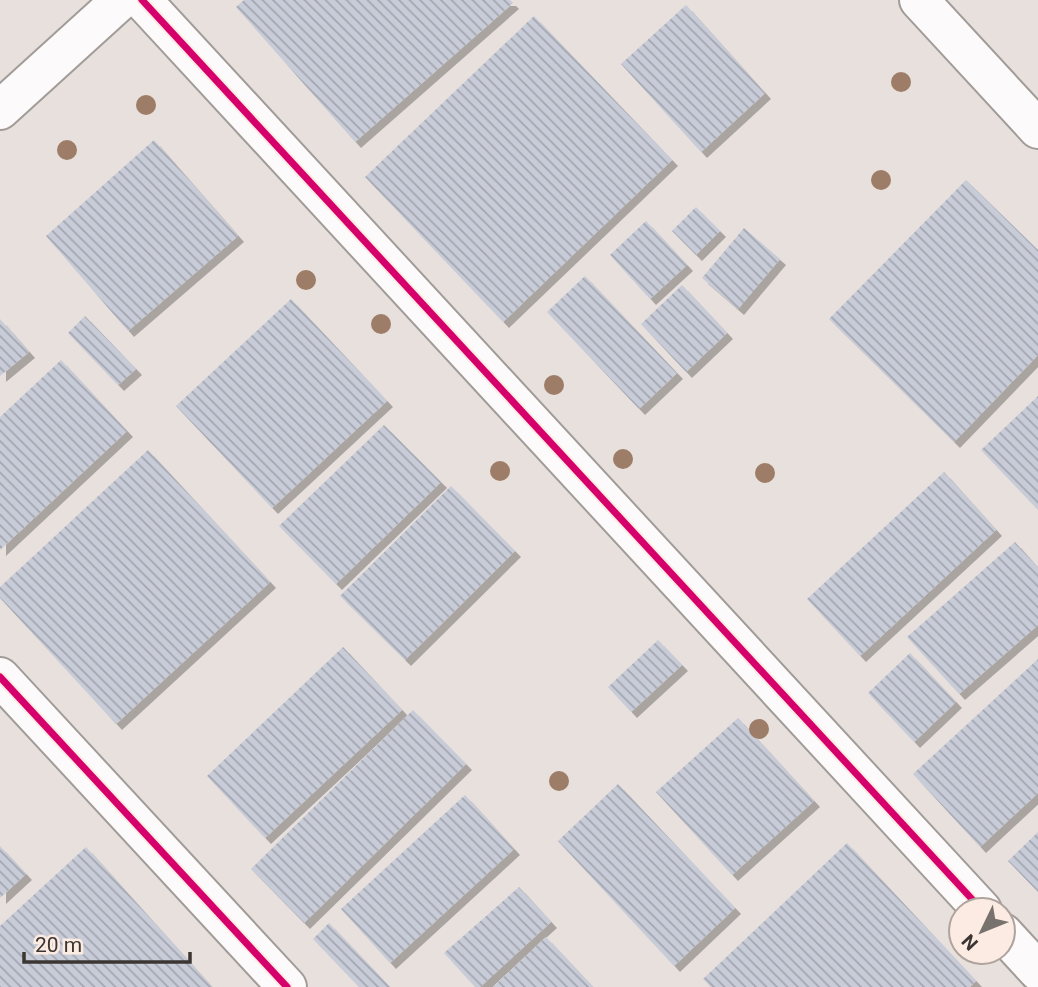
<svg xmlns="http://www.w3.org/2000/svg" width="1038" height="987" font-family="Roboto,sans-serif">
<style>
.building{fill:url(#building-back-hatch);filter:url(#shadow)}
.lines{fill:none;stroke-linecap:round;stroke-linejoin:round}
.minor-casing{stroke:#a29c99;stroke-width:42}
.minor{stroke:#fcfafa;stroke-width:38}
.cycleway-casing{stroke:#fcebe3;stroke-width:11}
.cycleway{stroke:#d6006c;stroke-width:7}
.tree{fill:#9d7d67}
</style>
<defs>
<pattern id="building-back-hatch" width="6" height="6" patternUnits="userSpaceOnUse" patternTransform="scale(1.75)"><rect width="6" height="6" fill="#c7ccd8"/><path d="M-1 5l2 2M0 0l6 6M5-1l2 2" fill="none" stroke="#a3a6b0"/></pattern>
<filter id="shadow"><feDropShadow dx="6" dy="6" stdDeviation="0" flood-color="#0004"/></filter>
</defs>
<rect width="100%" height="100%" fill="#e8e0dc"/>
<!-- building -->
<g class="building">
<path d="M 244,0 L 510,0 L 513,3 L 355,142 L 236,7 Z"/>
<path d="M 686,5 L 765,93 L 701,152 L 621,64 Z"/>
<path d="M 534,16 L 672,160 L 503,322 L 365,177 Z"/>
<path d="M 154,140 L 238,236 L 128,331 L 46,236 Z"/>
<path d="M 966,180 L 1038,250 L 1038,355 L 954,442 L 829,319 Z"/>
<path d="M 696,207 L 720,231 L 696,255 L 672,231 Z"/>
<path d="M 646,221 L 687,265 L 650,299 L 610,255 Z"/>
<path d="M 744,228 L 780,259 L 738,309 L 702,278 Z"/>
<path d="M 585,276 L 677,373 L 639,409 L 547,312 Z"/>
<path d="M 682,285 L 727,333 L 686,372 L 641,324 Z"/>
<path d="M 291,299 L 387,401 L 272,508 L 176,406 Z"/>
<path d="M 85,316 L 136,369 L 118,385 L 68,333 Z"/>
<path d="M 0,319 L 29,352 L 0,376 Z"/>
<path d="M 61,360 L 127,431 L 0,550 L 0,417 Z"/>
<path d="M 1038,396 L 1038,510 L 981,450 Z"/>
<path d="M 384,425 L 441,482 L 336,584 L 279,526 Z"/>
<path d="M 148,450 L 270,582 L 116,724 L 0,598 L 0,587 Z"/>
<path d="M 944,472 L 996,530 L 860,656 L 807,599 Z"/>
<path d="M 451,486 L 515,551 L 405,660 L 340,596 Z"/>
<path d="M 1015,542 L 1038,568 L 1038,625 L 959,694 L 907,637 Z"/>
<path d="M 658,640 L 682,665 L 631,712 L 608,687 Z"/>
<path d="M 343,647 L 402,710 L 265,838 L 207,776 Z"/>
<path d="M 910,653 L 956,702 L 914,742 L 868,693 Z"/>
<path d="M 1038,659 L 1038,793 L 980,847 L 913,774 Z"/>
<path d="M 413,710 L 466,764 L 304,923 L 251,869 Z"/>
<path d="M 738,718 L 814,801 L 732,875 L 656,792 Z"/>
<path d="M 618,784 L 735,908 L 674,966 L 558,841 Z"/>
<path d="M 465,795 L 514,849 L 390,963 L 341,909 Z"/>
<path d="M 1038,832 L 1038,892 L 1008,861 Z"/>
<path d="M 847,843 L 976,981 L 970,987 L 711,987 L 703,979 Z"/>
<path d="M 0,846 L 26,874 L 0,898 Z"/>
<path d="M 86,847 L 212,987 L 0,987 L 0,926 Z"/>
<path d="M 519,887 L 551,922 L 480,987 L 475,987 L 444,953 Z"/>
<path d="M 329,923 L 390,987 L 359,987 L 313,939 Z"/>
<path d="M 546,937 L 593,987 L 493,987 Z"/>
</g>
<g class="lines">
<defs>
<g id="minor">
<path d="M 142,0 L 982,910"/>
<path d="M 919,0 L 1038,129"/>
<path d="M 0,110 L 121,0"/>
<path d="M 0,677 L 287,987"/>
<path d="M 1003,933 L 1038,971"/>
</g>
</defs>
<!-- minor casing -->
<use href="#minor" class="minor-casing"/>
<!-- minor -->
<use href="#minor" class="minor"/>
<defs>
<g id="cycleway">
<path d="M 142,0 L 982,910"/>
<path d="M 0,677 L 287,987"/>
</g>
</defs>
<!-- cycleway casing -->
<use href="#cycleway" class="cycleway-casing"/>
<!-- cycleway -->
<use href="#cycleway" class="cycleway"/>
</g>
<!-- trees -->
<g class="tree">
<circle cx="901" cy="82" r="10"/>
<circle cx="146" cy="105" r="10"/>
<circle cx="67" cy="150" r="10"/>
<circle cx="881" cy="180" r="10"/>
<circle cx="306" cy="280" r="10"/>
<circle cx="381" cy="324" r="10"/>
<circle cx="554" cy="385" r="10"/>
<circle cx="623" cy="459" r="10"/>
<circle cx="500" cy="471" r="10"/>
<circle cx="765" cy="473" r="10"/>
<circle cx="759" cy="729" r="10"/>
<circle cx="559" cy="781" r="10"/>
</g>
<!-- north arrow -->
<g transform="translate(982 931) rotate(227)"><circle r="33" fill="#fcebe3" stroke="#afa39d" stroke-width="2"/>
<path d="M0-5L12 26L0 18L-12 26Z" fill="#78726e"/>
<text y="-10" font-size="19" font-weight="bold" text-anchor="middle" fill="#3c3633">N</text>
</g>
<!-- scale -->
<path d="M24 952v10h166v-10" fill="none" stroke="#3c3633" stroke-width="3.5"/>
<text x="35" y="952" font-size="21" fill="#3c3633" stroke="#fcebe3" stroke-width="5" paint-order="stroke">20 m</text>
</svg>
